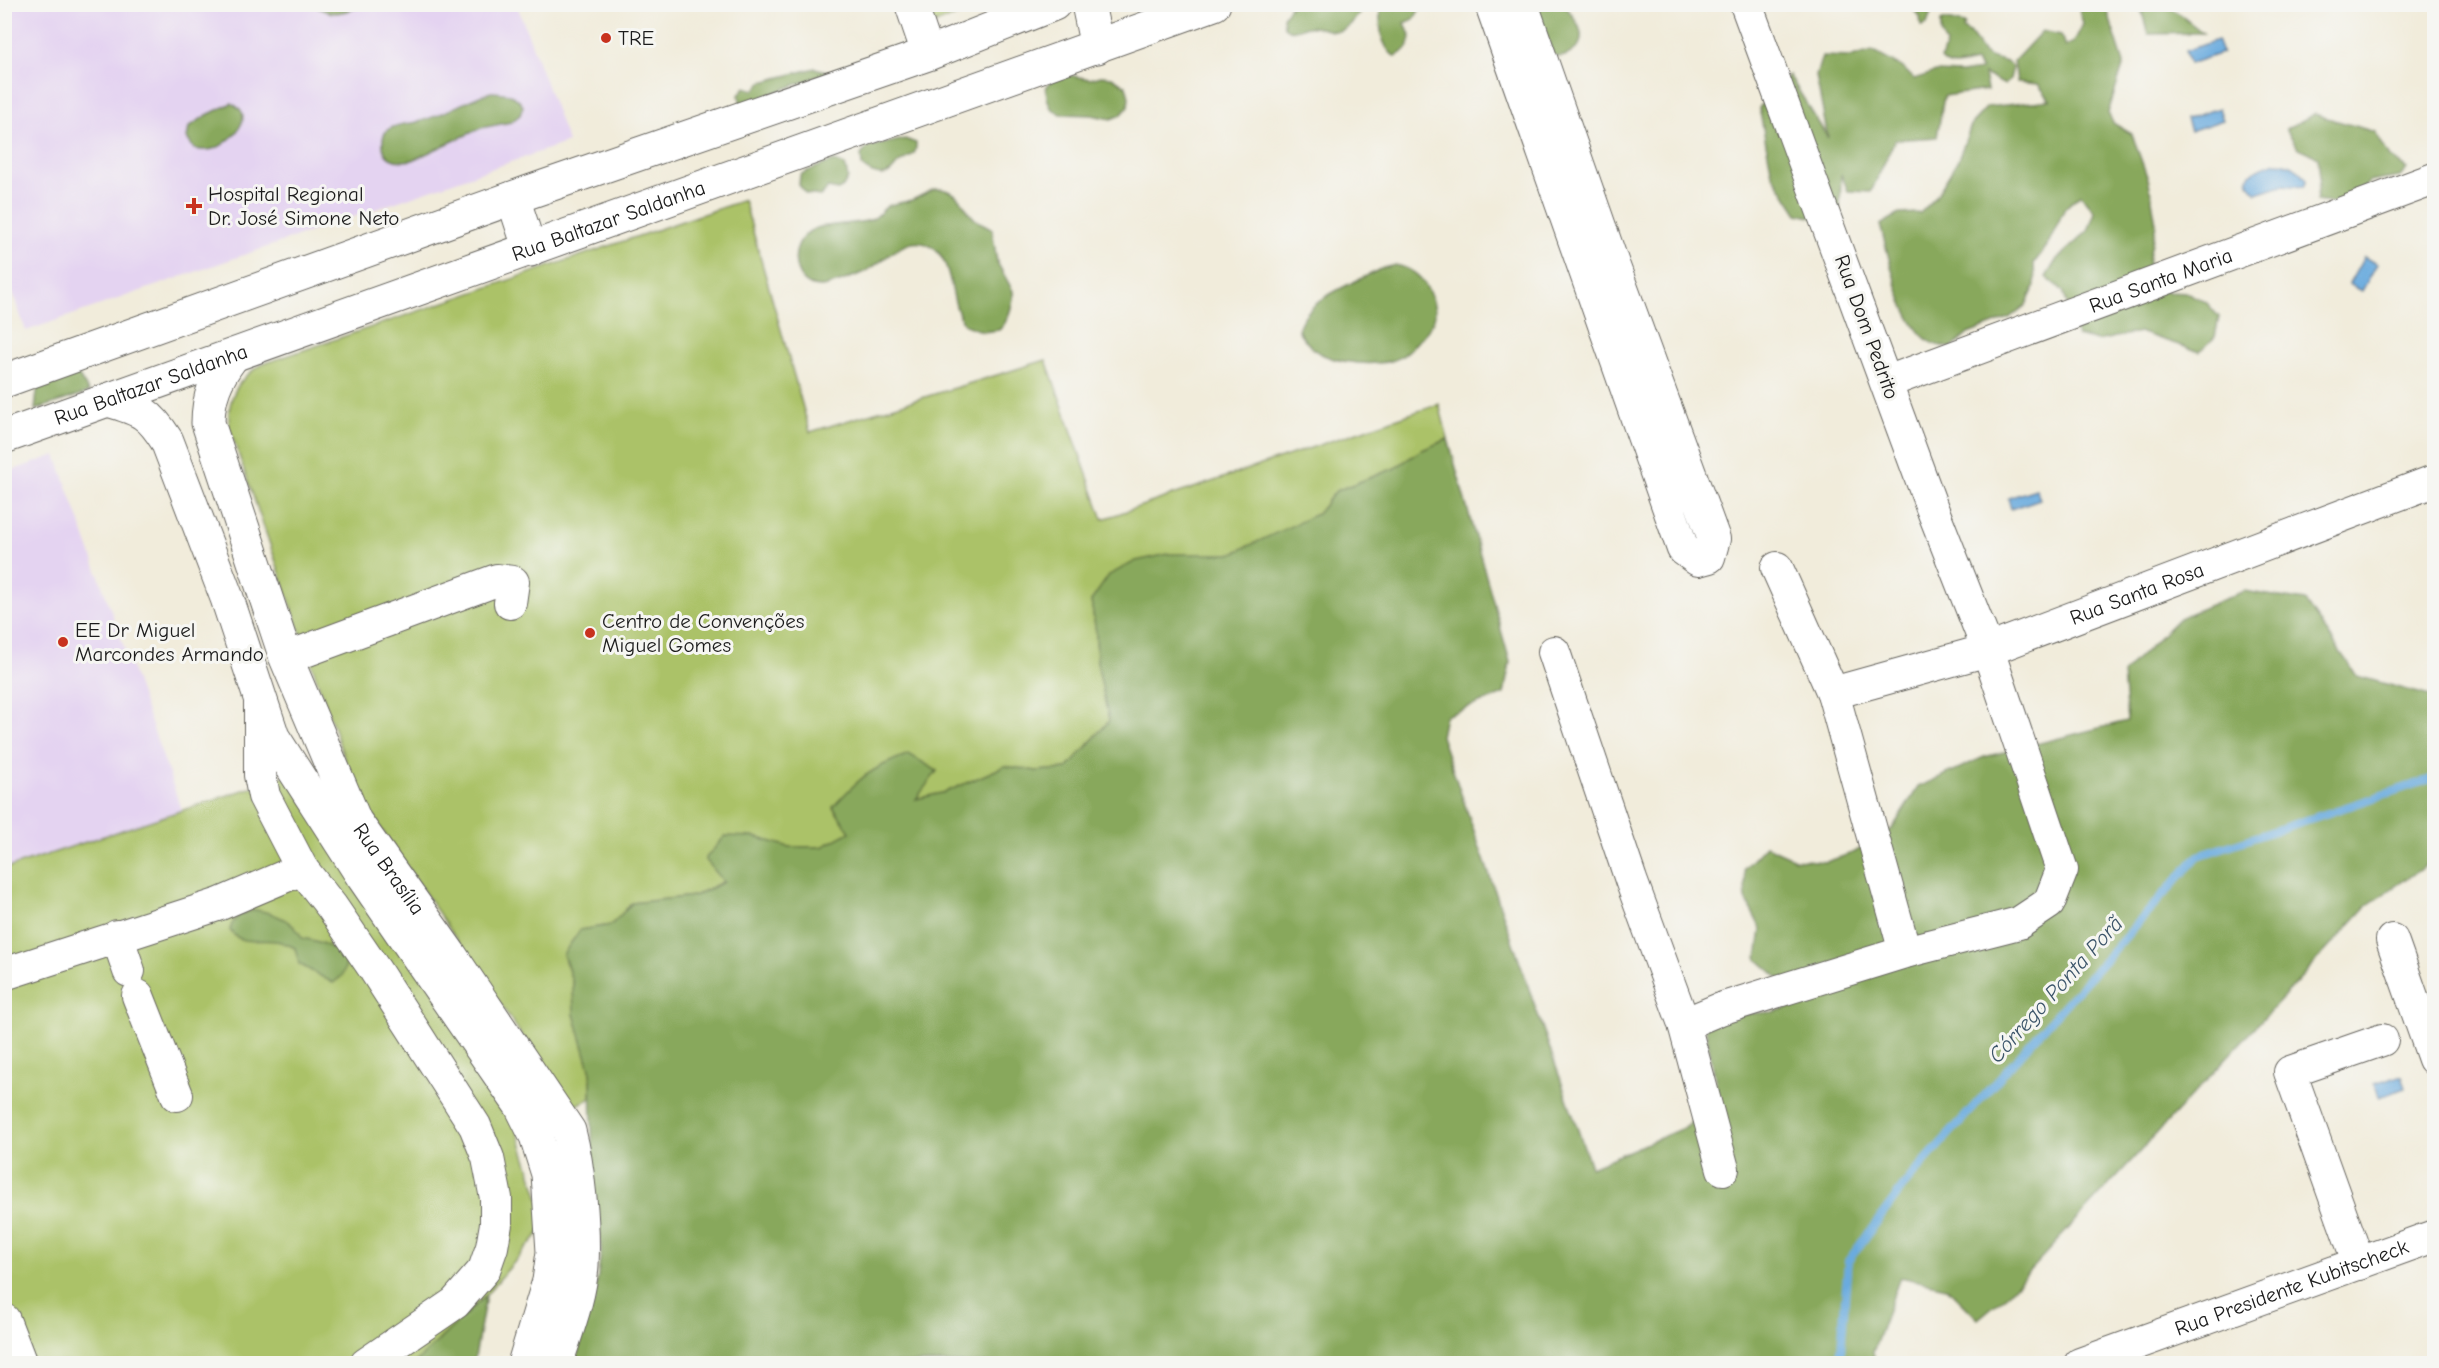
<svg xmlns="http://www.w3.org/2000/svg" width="2439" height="1368" font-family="'Comic Neue',sans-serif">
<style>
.built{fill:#e4d3f1}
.green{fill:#abc267;stroke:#646f42;stroke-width:1.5}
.forest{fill:#88a85c;stroke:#52623c;stroke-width:1.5}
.water{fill:#6babde;stroke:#44647d;stroke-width:1.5}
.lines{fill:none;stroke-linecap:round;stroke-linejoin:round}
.stream{stroke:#6babde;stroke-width:8}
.minor-casing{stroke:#67655f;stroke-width:34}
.major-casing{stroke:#67655f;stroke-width:35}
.minor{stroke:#fff;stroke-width:32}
.major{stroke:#fff;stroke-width:33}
.poi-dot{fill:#c8321e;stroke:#f6f6f2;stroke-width:2}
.labels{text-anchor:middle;stroke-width:6;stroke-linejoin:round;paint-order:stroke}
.poi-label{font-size:21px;fill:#1c1c1c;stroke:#f6f6f2;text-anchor:start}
.street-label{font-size:21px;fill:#1c1c1c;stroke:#f6f6f2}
.water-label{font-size:22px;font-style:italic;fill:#3c556a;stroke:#f6f6f2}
</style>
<rect width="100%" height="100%" fill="#f6f6f2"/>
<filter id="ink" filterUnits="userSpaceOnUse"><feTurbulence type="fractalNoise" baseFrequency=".0167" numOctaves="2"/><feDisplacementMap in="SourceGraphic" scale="12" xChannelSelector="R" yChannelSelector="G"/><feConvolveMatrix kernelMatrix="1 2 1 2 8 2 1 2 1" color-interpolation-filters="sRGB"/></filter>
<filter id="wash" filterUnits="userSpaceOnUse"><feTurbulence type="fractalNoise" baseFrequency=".008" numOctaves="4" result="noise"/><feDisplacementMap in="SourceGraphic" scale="24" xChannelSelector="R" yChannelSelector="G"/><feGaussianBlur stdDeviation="1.35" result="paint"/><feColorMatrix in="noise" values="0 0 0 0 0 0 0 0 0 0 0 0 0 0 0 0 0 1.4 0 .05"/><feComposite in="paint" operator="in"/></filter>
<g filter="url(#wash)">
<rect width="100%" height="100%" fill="#f1ecdb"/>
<!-- built -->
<g class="built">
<path d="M 4,5 L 517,5 L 568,142 L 26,331 L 5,271 Z"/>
<path d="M 56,455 L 182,811 L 5,869 L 5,473 Z"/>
</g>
<!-- green -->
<g class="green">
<path d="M 921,4 L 986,5 L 928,26 Z"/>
<path d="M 744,200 L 810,432 L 1046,360 L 1103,519 L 1439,404 L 1448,439 L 1420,451 L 1395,468 L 1336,491 L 1317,514 L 1289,529 L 1231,554 L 1200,555 L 1091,601 L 1096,632 L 1097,662 L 1109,721 L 1067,769 L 1036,771 L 1005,766 L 946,792 L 915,799 L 937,771 L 909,755 C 871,768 859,778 833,808 L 851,832 L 822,847 L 789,847 L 755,837 L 724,881 L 694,896 L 632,903 L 612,925 L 580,930 L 563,955 L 573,983 L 574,1014 L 591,1072 L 591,1098 L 571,1108 L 361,799 L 354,786 L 229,427 C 227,398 237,378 263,364 Z"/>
<path d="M 286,776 L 507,1098 L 547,1224 L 486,1295 L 415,1363 L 5,1363 L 4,869 Z"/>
</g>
<!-- forest -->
<g class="forest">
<path d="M 315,5 L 364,5 C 348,11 330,19 315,5 Z"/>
<path d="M 1291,5 L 1291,4 L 1363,5 C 1358,17 1348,33 1332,31 C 1323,29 1315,26 1307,27 C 1298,27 1294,35 1284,27 L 1283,17 Z"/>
<path d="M 1380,5 L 1422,5 L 1414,19 L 1405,23 L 1411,38 L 1408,48 L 1395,57 C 1378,44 1380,22 1380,5 Z"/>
<path d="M 1536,5 L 1565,5 C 1573,17 1590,35 1576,49 C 1568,56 1563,58 1553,56 Z"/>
<path d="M 1909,5 L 1934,5 L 1927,24 L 1921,26 L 1920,17 Z"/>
<path d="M 2078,5 L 2095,5 L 2107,10 L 2124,63 L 2108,113 L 2113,123 L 2132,134 L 2149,182 L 2156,224 L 2148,262 L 2149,281 L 2168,292 L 2188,293 L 2206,302 L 2219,317 L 2215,337 L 2200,352 L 2139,332 L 2097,341 L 2077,336 L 2063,291 L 2046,277 L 2057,259 L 2088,231 L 2095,212 L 2081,194 L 2065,208 L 2047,246 L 2034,263 L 2035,286 L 2026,305 L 2009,318 L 1968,334 L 1952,348 C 1946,347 1936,346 1930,342 C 1900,322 1890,258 1880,225 L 1899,214 L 1920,213 L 1935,198 L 1957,162 L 1972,123 L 1987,107 L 2050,100 L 2038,84 L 2017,82 L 2014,61 L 2042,31 L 2061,35 L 2065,47 L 2074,42 L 2083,24 Z"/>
<path d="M 2140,5 L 2168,5 L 2203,33 L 2148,34 Z"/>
<path d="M 1946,20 L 1965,24 L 1963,29 C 1978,37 1977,48 1986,55 C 1995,61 2006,58 2013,67 L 2010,79 L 2005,85 L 1984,74 L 1987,90 L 1944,96 L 1937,137 L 1895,140 L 1871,192 L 1848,191 L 1841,174 L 1840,209 L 1823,220 L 1798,214 L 1772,174 L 1759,108 L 1789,75 L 1828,138 L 1816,76 L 1822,56 L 1852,57 L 1872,51 L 1902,67 L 1914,79 L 1936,72 L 1961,73 L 1981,70 L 1976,62 C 1963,64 1951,71 1941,59 L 1946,44 L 1941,34 L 1941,21 Z"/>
<path d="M 815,68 L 830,72 L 741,105 L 739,95 L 745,87 L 755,90 L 762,82 Z"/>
<path d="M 1063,74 L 1090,79 L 1101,76 L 1112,77 L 1126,86 L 1129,97 L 1128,107 L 1121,115 L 1111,119 L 1091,115 L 1060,114 L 1051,108 L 1047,98 L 1046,88 L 1049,83 Z"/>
<path d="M 491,92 C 504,92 516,94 523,106 L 520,115 L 511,122 L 481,128 L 413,160 C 405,161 397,162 390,158 C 381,153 380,134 389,129 C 398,123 411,124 421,121 C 446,114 467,99 491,92 Z"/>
<path d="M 232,103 C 234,105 238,107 240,109 C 251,123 226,146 213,149 C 206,151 200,150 194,149 L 187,138 L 189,127 L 207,115 Z"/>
<path d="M 2314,114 L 2375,132 L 2390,157 L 2407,169 L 2400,177 L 2369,182 L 2348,205 L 2316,201 L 2320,178 L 2318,157 L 2298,148 L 2286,129 Z"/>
<path d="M 905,139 L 916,143 C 917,157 909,156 899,163 C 895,166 893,171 889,173 C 880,178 868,172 862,166 L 861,155 L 868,147 Z"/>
<path d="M 835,161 L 845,165 L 848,178 L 843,187 L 838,190 L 828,188 L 820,196 L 806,194 L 799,185 L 800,175 C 804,172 829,162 835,161 Z"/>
<path d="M 935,189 C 961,188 961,206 975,219 C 980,223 987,225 992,229 L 997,262 L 1013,291 C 1014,302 1008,323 999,330 L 983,332 L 965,325 C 948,303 955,262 932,247 C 908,232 887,259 868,270 C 861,274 828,287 821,287 C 789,288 785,235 820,227 C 837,224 854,224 870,220 C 878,218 881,210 888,206 C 896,202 906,203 914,199 C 921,196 927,192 935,189 Z"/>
<path d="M 1395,265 C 1408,267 1421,275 1427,288 C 1439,310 1438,320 1421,338 C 1415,344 1409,352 1401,357 C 1380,368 1336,364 1316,351 C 1308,345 1303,338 1298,330 C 1306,298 1356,282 1383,268 Z"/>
<path d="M 72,372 L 79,376 L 89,392 L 35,410 L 38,382 Z"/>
<path d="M 1448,439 L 1510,662 L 1504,694 L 1445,716 L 1441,736 L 1591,1167 L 1688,1126 L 1717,1088 L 1705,1026 L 1741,1014 L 1773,1012 L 1801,1004 L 1781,980 L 1757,959 L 1761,929 L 1746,900 L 1744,869 L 1766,846 L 1795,859 L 1826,862 L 1855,852 L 1892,829 L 1918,787 L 1984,757 L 2127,721 L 2123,673 L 2179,618 L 2244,591 L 2305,601 L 2357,676 L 2434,697 L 2434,860 L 2369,904 L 2009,1293 L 1978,1319 L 1946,1287 L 1900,1277 L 1873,1352 L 1876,1363 L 575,1363 L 597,1282 L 601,1252 L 599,1222 L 593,1191 L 591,1072 L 574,1014 L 573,983 L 563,954 L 580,930 L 611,925 L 632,903 L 694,896 L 724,882 L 705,859 L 725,836 L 755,837 L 789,847 L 822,847 L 850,832 L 833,807 C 859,778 871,768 909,754 L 937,771 L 916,799 L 946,792 L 1005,766 L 1036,771 L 1067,769 L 1109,721 L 1097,662 L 1096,632 L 1091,601 L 1109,575 L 1136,561 L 1168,554 L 1231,554 L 1317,514 L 1336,491 L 1395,468 L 1420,451 Z"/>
<path d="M 256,910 C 274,913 294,921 302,938 C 319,941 338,947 347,962 L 342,976 L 333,983 L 299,964 L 295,948 C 289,945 283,942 276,941 C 261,938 240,947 230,930 C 233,916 243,913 256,910 Z"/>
<path d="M 486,1295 L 474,1363 L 415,1363 Z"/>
</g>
<!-- water -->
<g class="water">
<path d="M 2217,40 L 2222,53 L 2189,64 L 2185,51 Z"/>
<path d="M 2219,108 L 2223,120 L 2190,131 L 2186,119 Z"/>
<path d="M 2276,162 C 2289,162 2301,169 2307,180 L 2304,187 L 2282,185 L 2257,193 C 2235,174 2261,167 2276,162 Z"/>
<path d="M 2364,257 L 2377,264 L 2362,291 L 2349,284 Z"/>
<path d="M 2036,489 L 2040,499 L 2011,509 L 2008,498 Z"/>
<path d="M 2402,1075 L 2406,1088 L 2379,1097 L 2375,1084 Z"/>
</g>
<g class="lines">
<!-- stream -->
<path class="stream" d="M 1840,1364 L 1848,1261 L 1908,1180 L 2198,856 L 2434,778"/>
</g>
</g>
<g filter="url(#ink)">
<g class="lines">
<defs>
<g id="minor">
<path d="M 911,4 L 928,54"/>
<path d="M 1491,4 L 1683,549 L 1698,560 L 1709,557 L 1714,539 L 1613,264 L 1522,4"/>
<path id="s1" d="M 1887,382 L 2434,179"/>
<path d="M 1777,568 L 1833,693 L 1905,952"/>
<path d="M 1554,652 L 1631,880 L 1684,1024 L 1723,1169"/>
<path d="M 286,658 L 497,580 L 513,582 L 510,603"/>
<path id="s2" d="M 1833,693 L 1988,650 L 2434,481"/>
<path d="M 302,869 L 332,907 L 375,970 L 475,1126 L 488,1158 L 496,1198 L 496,1224 L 492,1247 L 484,1270 L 455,1303 L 366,1364"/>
<path d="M 117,936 L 129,971"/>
<path d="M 2392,940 L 2434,1059"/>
<path d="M 4,974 L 220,904 L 302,869 L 264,796 L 260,775 L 260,704"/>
<path d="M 138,996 L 177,1095"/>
<path d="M 1684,1024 L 1720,1009 L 1905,952 L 2019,923 L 2049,903 L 2062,870 L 1988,650 L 1932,508 L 1746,4"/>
<path d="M 2359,1264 L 2290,1072 L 2382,1040"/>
<path d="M 4,1320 L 21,1364"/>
<path id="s3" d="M 2080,1364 L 2434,1236"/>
</g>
<g id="major">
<path d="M 1088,4 L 1097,47"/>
<path d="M 513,198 L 530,250"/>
<path id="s4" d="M 232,357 C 216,378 208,397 208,423 L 286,658 L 355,821 L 451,956 L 569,1131 C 579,1168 584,1227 582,1265 C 580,1298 566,1332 556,1364"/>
<path d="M 4,381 L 529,192 L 928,54 L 1054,4"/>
<path d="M 108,400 C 141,410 149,412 167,441 L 227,598 L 273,737 L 363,877 L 521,1106 L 536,1136 L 548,1174 L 553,1252 L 549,1281 L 524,1364"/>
<path id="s5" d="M 4,437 L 1214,4"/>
</g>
</defs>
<!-- minor casing -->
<use href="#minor" class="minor-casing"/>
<!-- major casing -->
<use href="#major" class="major-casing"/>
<!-- minor -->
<use href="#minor" class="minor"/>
<!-- major -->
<use href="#major" class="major"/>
</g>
</g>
<!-- markers -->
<g class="poi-dot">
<circle cx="606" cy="38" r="6"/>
<path d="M191 197h6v6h6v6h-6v6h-6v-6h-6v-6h6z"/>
<circle cx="590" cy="633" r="6"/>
<circle cx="63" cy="642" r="6"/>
</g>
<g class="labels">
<!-- poi labels -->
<g class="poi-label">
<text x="618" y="45">TRE</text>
<text x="208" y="201">Hospital Regional<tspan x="208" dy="24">Dr. José Simone Neto</tspan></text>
<text x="602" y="628">Centro de Convenções<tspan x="602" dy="24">Miguel Gomes</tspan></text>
<text x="75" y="637">EE Dr Miguel<tspan x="75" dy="24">Marcondes Armando</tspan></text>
</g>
<!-- street labels -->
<g class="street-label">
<text dy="7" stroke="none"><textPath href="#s5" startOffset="642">Rua Baltazar Saldanha</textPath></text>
<text dy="7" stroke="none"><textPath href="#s1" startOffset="292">Rua Santa Maria</textPath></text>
<text transform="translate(1867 327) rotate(70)" y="7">Rua Dom Pedrito</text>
<text dy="7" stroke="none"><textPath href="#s5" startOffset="156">Rua Baltazar Saldanha</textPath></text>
<text dy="7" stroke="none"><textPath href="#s2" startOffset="320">Rua Santa Rosa</textPath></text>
<text dy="7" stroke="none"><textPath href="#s4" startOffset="555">Rua Brasília</textPath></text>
<text dy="7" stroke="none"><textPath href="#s3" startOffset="225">Rua Presidente Kubitscheck</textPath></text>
</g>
<!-- water labels -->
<g class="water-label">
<text transform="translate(2055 989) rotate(-48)" y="8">Córrego Ponta Porã</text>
</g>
</g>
<!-- margin -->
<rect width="2439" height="1368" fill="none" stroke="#f6f6f2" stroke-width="24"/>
</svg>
